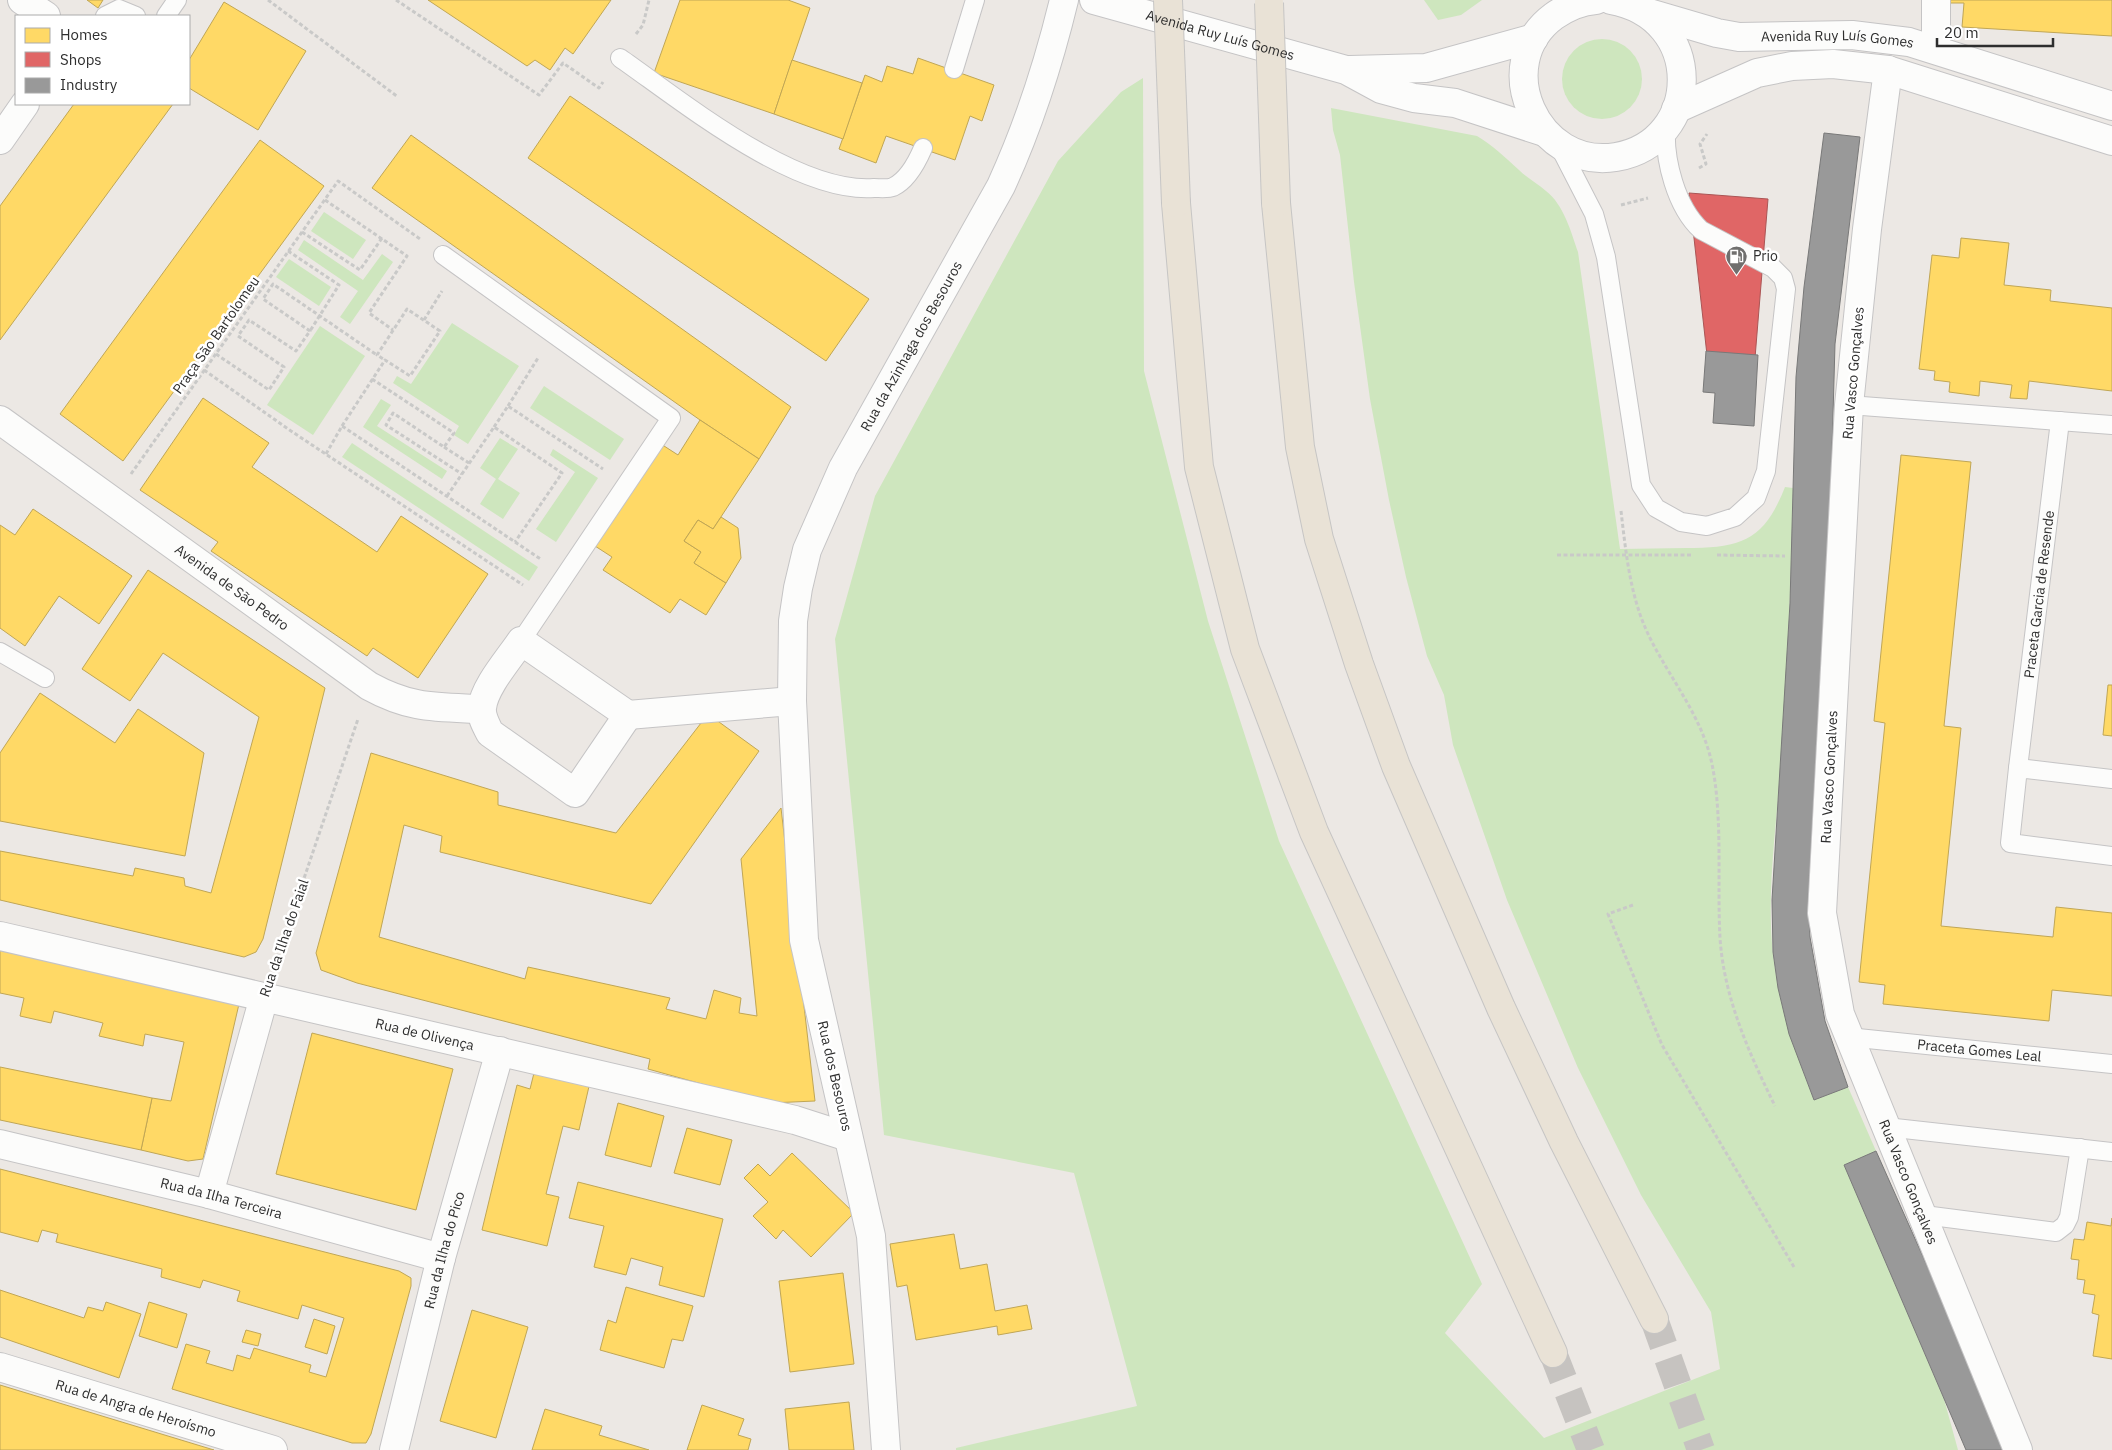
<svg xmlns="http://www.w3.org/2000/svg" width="2112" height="1450" font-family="'IBM Plex Sans',sans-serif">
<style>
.green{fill:#cee6be}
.homes{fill:#ffd966;stroke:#c0a655}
.shops{fill:#e06666;stroke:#ab5555}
.industry{fill:#999;stroke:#797979}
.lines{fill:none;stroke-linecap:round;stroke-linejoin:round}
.trunk-tunnel{stroke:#c6c3c0;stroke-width:28;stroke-dasharray:28 14;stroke-linecap:butt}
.service-casing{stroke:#c5c4c5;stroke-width:20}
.minor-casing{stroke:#c5c4c5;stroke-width:30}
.tertiary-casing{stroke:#c5c4c5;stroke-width:30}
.trunk-casing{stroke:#c6c5c4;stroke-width:30}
.path{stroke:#c9c9c8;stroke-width:3;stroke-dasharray:4 2.5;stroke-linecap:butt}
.service{stroke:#fcfcfb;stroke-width:18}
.minor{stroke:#fcfcfb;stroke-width:28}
.tertiary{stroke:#fcfcfb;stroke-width:28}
.trunk{stroke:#e9e2d6;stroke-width:28}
.trunk-bridge-casing{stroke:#c6c5c4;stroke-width:30;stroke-linecap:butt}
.trunk-bridge{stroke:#e9e2d6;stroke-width:28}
.labels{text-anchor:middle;stroke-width:5;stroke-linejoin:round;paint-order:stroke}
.street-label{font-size:14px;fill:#2e2e2e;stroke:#fff}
.poi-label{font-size:14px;fill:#2e2e2e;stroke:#fff;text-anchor:start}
</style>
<rect width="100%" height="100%" fill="#ece8e4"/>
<!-- green -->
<g class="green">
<path d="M 1424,0 L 1482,0 L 1461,15 L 1438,20 Z"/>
<circle cx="1602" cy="79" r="40"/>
<path d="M 1143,78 L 1144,371 L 1208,621 L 1279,841 L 1482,1284 L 1445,1333 L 1544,1438 L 1720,1369 L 1711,1312 L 1641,1195 L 1578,1068 L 1507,900 L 1453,745 L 1444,695 L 1427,656 L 1406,577 L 1389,500 L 1370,399 L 1354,282 L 1340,155 L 1333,130 L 1331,108 L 1477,136 C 1492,145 1505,157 1519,170 C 1527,178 1537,183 1546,191 C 1564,205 1571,232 1578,252 L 1620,549 C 1642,549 1664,548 1686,548 C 1741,548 1764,541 1785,487 L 1793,488 C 1791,579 1788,670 1781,761 C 1777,823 1766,892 1773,954 C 1779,1005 1795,1052 1814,1100 L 1848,1087 L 1876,1151 L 1844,1165 L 1944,1399 L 1958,1450 L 956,1450 L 956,1448 L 1137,1406 L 1074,1173 L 884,1135 L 835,639 L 875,496 L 1058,161 L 1121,92 Z"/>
<path d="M 324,212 L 366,240 L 353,259 L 311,231 Z"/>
<path d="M 304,240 L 363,280 L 382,254 L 393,262 L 350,324 L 340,317 L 358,291 L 298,250 Z"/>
<path d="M 289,259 L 331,287 L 319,306 L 276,277 Z"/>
<path d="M 452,323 L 519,366 L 468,444 L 454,435 L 459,426 L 393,383 L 397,376 L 411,384 Z"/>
<path d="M 320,326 L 365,356 L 313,435 L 267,405 Z"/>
<path d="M 544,386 L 624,439 L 610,460 L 530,408 Z"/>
<path d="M 381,399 L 391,405 L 377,426 L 447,471 L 442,479 L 363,427 Z"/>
<path d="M 500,438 L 518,449 L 498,479 L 520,493 L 503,519 L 480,504 L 496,479 L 480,468 Z"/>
<path d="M 352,443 L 538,567 L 529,581 L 342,457 Z"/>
<path d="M 553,449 L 598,478 L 556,542 L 536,529 L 575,472 L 550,455 Z"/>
</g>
<!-- homes -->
<g class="homes">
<path d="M 87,0 L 103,0 L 98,8 Z"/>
<path d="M 428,0 L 611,0 L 573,54 L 565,48 L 550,70 L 535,60 L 527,66 Z"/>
<path d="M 680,0 L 788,0 L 810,8 L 774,114 L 654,73 Z"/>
<path d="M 1949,0 L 2112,0 L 2112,36 L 1962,27 L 1964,3 L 1948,3 Z"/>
<path d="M 224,2 L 306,51 L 258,130 L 189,88 L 189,60 Z"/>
<path d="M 918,58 L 994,85 L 982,121 L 970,116 L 955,160 L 886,136 L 876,163 L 839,149 L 865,75 L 882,82 L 887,66 L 913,74 Z"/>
<path d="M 792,60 L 862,83 L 843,139 L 774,114 Z"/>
<path d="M 570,96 L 869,299 L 826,361 L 528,158 Z"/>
<path d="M 74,104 L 173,104 L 0,340 L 0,206 Z"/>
<path d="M 411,135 L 791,407 L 759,459 L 700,420 L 372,188 Z"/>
<path d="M 260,140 L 324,186 L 123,461 L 60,414 Z"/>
<path d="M 1961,238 L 2009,243 L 2004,285 L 2051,290 L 2050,301 L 2112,308 L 2112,391 L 2029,381 L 2027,399 L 2010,398 L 2012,385 L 1980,381 L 1979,396 L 1949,392 L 1950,382 L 1934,380 L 1935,371 L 1919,369 L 1932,255 L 1959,258 Z"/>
<path d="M 203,398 L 269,443 L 252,467 L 377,552 L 401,516 L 488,574 L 418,678 L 373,648 L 367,656 L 211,551 L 218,542 L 140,490 Z"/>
<path d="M 700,420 L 759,459 L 713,529 L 698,520 L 684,541 L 701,552 L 694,563 L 726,583 L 706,615 L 680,599 L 670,613 L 603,570 L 612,557 L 595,546 L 661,444 L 678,455 Z"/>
<path d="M 1901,455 L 1971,462 L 1944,726 L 1961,728 L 1941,926 L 2053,937 L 2056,907 L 2112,913 L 2112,996 L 2052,990 L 2049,1021 L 1883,1004 L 1885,985 L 1859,982 L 1885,723 L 1874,721 Z"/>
<path d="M 33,509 L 132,576 L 99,624 L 59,596 L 25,646 L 0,628 L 0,525 L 15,535 Z"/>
<path d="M 721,517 L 738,528 L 741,558 L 726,583 L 694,563 L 701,552 L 684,541 L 698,520 L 713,529 Z"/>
<path d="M 148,570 L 325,688 L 263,939 L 256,952 L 244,957 L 0,900 L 0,851 L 133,876 L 135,868 L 184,878 L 185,886 L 211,893 L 259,717 L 163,653 L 130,701 L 82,669 Z"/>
<path d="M 2108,685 L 2112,685 L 2112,736 L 2103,735 Z"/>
<path d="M 40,693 L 115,743 L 138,709 L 204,753 L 185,856 L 0,821 L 0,753 Z"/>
<path d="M 708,714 L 759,751 L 651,904 L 440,852 L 442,836 L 404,825 L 379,937 L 525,979 L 528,967 L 670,998 L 666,1009 L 706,1019 L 714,990 L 741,998 L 739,1013 L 757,1016 L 741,859 L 781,808 L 815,1101 L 770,1103 L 648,1069 L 650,1059 L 357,983 L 321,970 L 316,953 L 371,753 L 498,792 L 498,805 L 616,833 Z"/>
<path d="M 0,949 L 239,1004 L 203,1159 L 188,1161 L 141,1150 L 152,1098 L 171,1101 L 184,1042 L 145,1034 L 143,1046 L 99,1036 L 103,1023 L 54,1011 L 51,1023 L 20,1016 L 24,998 L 0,993 Z"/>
<path d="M 312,1033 L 453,1069 L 416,1210 L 276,1174 Z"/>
<path d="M 0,1067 L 152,1098 L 141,1150 L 0,1120 Z"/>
<path d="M 535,1069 L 590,1082 L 579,1130 L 563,1126 L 546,1194 L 559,1197 L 547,1246 L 482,1230 L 517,1085 L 530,1089 Z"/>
<path d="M 618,1103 L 664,1116 L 651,1167 L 605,1155 Z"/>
<path d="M 687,1128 L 732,1140 L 720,1185 L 674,1173 Z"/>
<path d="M 792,1153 L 854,1213 L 811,1257 L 783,1230 L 776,1239 L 753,1216 L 768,1202 L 744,1178 L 758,1164 L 770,1176 Z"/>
<path d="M 0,1169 L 399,1271 L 411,1278 L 411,1286 L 371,1434 L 366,1443 L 352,1443 L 172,1389 L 186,1344 L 210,1351 L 206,1363 L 233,1371 L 237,1355 L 250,1359 L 254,1348 L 311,1365 L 309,1372 L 326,1377 L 344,1318 L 302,1305 L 298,1319 L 237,1301 L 240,1291 L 203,1280 L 200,1288 L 161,1277 L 162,1269 L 56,1242 L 58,1234 L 42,1230 L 38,1242 L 0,1232 Z"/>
<path d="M 578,1182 L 723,1219 L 704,1297 L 659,1285 L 663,1267 L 631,1258 L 626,1275 L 594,1267 L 604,1226 L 569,1218 Z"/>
<path d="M 2112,1218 L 2112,1359 L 2093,1356 L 2099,1315 L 2092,1313 L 2095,1295 L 2083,1293 L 2085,1280 L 2077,1279 L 2079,1260 L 2071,1259 L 2074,1239 L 2084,1240 L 2087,1222 L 2111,1226 Z"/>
<path d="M 954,1234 L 960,1269 L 987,1264 L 995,1311 L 1027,1305 L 1032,1329 L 998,1335 L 997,1326 L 916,1340 L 907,1285 L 897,1287 L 890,1244 Z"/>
<path d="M 843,1273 L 854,1364 L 790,1372 L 779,1281 Z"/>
<path d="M 626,1287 L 693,1306 L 683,1341 L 672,1339 L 664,1368 L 600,1350 L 608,1320 L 616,1323 Z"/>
<path d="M 0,1290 L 84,1318 L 88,1307 L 103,1311 L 106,1302 L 141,1314 L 119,1378 L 0,1337 Z"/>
<path d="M 149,1302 L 187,1314 L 177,1348 L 139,1336 Z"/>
<path d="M 472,1310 L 528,1327 L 496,1438 L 440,1421 Z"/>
<path d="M 314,1319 L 335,1326 L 327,1354 L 305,1347 Z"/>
<path d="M 246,1330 L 261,1334 L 258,1346 L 242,1342 Z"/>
<path d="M 0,1385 L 214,1450 L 0,1450 Z"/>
<path d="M 849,1402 L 854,1450 L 789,1450 L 785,1409 Z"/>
<path d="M 702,1405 L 744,1419 L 738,1435 L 751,1439 L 748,1450 L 687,1450 Z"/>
<path d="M 545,1409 L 602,1426 L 599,1435 L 649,1450 L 532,1450 Z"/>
</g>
<!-- shops -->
<path class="shops" d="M 1689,193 L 1768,199 L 1755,358 L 1707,355 Z"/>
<!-- industry -->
<g class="industry">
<path d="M 1824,133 L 1860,137 L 1835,344 L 1831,486 L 1808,902 L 1810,937 L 1825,1021 L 1848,1087 L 1814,1100 L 1789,1034 L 1778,988 L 1773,952 L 1772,900 L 1790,603 L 1796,377 L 1804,287 Z"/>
<path d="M 1706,351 L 1758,355 L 1754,426 L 1713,423 L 1715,393 L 1703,392 Z"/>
<path d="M 1876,1151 L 1989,1405 L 2006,1450 L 1966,1450 L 1844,1165 Z"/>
</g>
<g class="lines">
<!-- trunk-tunnel -->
<g class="trunk-tunnel">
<path d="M 1654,1319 L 1701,1450"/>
<path d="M 1553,1353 L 1591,1450"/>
</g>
<defs>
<g id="service">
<path d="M 105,16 L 119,9 L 136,16"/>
<path d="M 166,16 L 177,0"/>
<path d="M 620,58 C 683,102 796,194 874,188 C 880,188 888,189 893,187 C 908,180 917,162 923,148"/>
<path d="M 954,69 L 975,0"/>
<path d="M 1558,144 L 1594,214 L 1606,257 L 1641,485 L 1656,508 L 1681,522 L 1707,526 L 1735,517 L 1756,498 L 1766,471 L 1786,289 L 1783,278 L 1773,268 L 1701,230 C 1676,207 1664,160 1666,127"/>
<path d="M 443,255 L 671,418 L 521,641"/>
<path d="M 1849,405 L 2112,425"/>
<path d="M 0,652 L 45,678"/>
<path id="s1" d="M 2018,768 L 2060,421"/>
<path d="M 2112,779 L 2018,768 L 2010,843 L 2112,856"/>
<path id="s2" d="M 1848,1037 L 2112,1064"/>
<path d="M 1886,1127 L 2112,1152"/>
<path d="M 1924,1215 L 2056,1232 L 2065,1225 L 2069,1217 L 2080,1148"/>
</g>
<g id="minor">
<path d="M 22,0 L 46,16"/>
<path d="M 1936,0 L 1936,49"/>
<path id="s3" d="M 1888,70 L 1867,229 L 1849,405 L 1822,913 L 1840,1014 L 2018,1450"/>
<path d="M 0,140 L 25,104"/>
<path id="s4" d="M 0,420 L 369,686 C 411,709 435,707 481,709"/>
<path d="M 521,641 L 628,715 L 575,793 L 490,733 C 486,725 481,717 482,708 C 484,687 509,659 521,641 Z"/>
<path d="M 628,715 L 792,701"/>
<path id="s5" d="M 0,936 L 795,1120 L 848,1137"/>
<path id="s6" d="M 0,1144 L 209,1194 L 441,1258"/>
<path d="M 209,1194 L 264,997"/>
<path id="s7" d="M 0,1367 L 273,1450"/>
<path id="s8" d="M 394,1450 L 441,1258 L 500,1051"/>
</g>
<g id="tertiary">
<path id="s9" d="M 1094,0 L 1346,70 L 1381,89 L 1414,98 L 1455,103 L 1544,132"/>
<path d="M 1596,0 C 1580,1 1567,7 1554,16 C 1489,64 1537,170 1616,157 C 1703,142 1706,17 1611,0"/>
<path id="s10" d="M 1649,13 L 1717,33 L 1739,37 L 1852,35 L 1909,42 L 2112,106"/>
<path d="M 1350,70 L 1426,68 L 1534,38"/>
<path d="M 1676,109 L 1757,73 L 1792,66 L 1833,64 L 1888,70 L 2112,141"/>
<path id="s11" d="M 886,1450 L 871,1236 L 804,940 L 792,701 L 793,621 L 798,588 L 807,550 L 843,468 L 1001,186 C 1029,125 1048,66 1064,0"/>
</g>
<g id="trunk">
<path d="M 1176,203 L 1199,467 L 1245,649 L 1314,832 L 1553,1353"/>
<path d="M 1276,203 L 1300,447 L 1319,539 L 1359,664 L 1396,766 L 1501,1008 L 1564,1142 L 1654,1319"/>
</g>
</defs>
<!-- service casing -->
<use href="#service" class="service-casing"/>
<!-- minor casing -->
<use href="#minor" class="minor-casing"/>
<!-- tertiary casing -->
<use href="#tertiary" class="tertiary-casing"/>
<!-- trunk casing -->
<use href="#trunk" class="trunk-casing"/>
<!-- path -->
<g class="path">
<path d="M 268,0 L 398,97"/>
<path d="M 396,0 L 539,95 L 563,63 L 599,88 L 603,82"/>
<path d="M 636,34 L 643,25 L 649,0"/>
<path d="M 1699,168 L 1706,164 L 1700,144 L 1707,134"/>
<path d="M 325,200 L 407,256 L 369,313 L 393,330"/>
<path d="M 1621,205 L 1648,198"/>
<path d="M 302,232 L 360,270 L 382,238"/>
<path d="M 288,251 L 339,285 L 310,331"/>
<path d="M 424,320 L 442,291"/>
<path d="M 216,354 L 269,390 L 284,367 L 238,336 L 249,320 L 296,351 L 310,331 L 263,299 L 273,284 L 377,355"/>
<path d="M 204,370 L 291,431 L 523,585"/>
<path d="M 372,379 L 454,433 L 444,447 L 393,413 L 386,425 L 462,474"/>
<path d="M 508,406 L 538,358"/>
<path d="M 342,426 L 385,360 L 410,376 L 440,331 L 407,309 L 377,355 L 385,360"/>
<path d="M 494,427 L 508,406 L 603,469"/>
<path d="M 444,447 L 469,463"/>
<path d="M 326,454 L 342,426 L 542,560"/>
<path d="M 131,474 L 338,181 L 420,239"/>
<path d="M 447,496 L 494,427 L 562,473 L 515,542"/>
<path d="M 1621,511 C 1626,553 1630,597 1649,636 C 1670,679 1702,716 1712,764 C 1723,819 1717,882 1720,938 C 1724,998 1749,1053 1775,1106"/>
<path d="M 1557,555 L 1691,555"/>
<path d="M 1717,555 L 1785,556"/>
<path d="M 1633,905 L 1608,914 L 1662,1045 L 1794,1267"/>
<path d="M 275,964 L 358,719"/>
</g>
<!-- service -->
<use href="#service" class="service"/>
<!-- minor -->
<use href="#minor" class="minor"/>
<!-- tertiary -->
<use href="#tertiary" class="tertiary"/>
<!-- trunk -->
<use href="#trunk" class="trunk"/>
<defs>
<g id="trunk-bridge">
<path d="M 1168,0 L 1176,203"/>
<path d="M 1269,3 L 1276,203"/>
</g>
</defs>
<!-- trunk-bridge casing -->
<use href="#trunk-bridge" class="trunk-bridge-casing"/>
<!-- trunk-bridge -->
<use href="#trunk-bridge" class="trunk-bridge"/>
</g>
<!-- icons -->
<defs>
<symbol id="fuel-pin" viewBox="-11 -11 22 30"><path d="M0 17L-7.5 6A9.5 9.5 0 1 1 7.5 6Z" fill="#706f6e" stroke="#fff"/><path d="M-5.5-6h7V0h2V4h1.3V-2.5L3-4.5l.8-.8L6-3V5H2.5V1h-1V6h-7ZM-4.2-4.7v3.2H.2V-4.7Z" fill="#fff"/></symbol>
</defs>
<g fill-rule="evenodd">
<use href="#fuel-pin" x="1724" y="244" width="25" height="34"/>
</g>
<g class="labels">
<!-- street labels -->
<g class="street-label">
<text dy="5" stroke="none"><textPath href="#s9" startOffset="131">Avenida Ruy Luís Gomes</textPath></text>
<text dy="5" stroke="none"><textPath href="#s10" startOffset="192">Avenida Ruy Luís Gomes</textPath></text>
<text transform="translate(216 335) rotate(-55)" y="5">Praça São Bartolomeu</text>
<text dy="5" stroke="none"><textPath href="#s11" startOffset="1139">Rua da Azinhaga dos Besouros</textPath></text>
<text transform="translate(1853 373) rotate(-85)" y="5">Rua Vasco Gonçalves</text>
<text dy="5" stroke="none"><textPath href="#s4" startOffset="286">Avenida de São Pedro</textPath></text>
<text dy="5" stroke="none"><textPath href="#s1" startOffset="175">Praceta Garcia de Resende</textPath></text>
<text transform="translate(1829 777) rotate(-87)" y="5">Rua Vasco Gonçalves</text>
<text transform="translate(284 938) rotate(-71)" y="5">Rua da Ilha do Faial</text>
<text dy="5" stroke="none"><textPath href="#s5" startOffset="436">Rua de Olivença</textPath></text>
<text dy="5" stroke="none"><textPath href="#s2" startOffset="132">Praceta Gomes Leal</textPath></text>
<text transform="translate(835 1076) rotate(77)" y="5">Rua dos Besouros</text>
<text dy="5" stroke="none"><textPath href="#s3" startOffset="1130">Rua Vasco Gonçalves</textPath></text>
<text dy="5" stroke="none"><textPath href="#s6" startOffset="228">Rua da Ilha Terceira</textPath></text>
<text dy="5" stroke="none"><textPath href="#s8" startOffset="206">Rua da Ilha do Pico</textPath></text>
<text dy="5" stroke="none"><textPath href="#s7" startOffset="142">Rua de Angra de Heroísmo</textPath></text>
</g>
<!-- poi labels -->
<g class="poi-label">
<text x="1753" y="261">Prio</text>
</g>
</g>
<!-- legend -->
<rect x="15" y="15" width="175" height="90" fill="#ffffff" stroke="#ababab"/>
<rect x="25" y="28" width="25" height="15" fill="#ffd966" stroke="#ababab"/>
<text x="60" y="40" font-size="15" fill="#2e2e2e">Homes</text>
<rect x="25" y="52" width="25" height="15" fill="#e06666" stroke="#ababab"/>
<text x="60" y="65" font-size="15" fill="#2e2e2e">Shops</text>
<rect x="25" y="78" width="25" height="15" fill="#999999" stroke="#ababab"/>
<text x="60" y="90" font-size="15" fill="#2e2e2e">Industry</text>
<!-- scale -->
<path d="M1937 38v8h116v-8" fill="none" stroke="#2e2e2e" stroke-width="2.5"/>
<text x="1944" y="38" font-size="15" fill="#2e2e2e" stroke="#ffffff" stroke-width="4" paint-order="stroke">20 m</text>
</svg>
